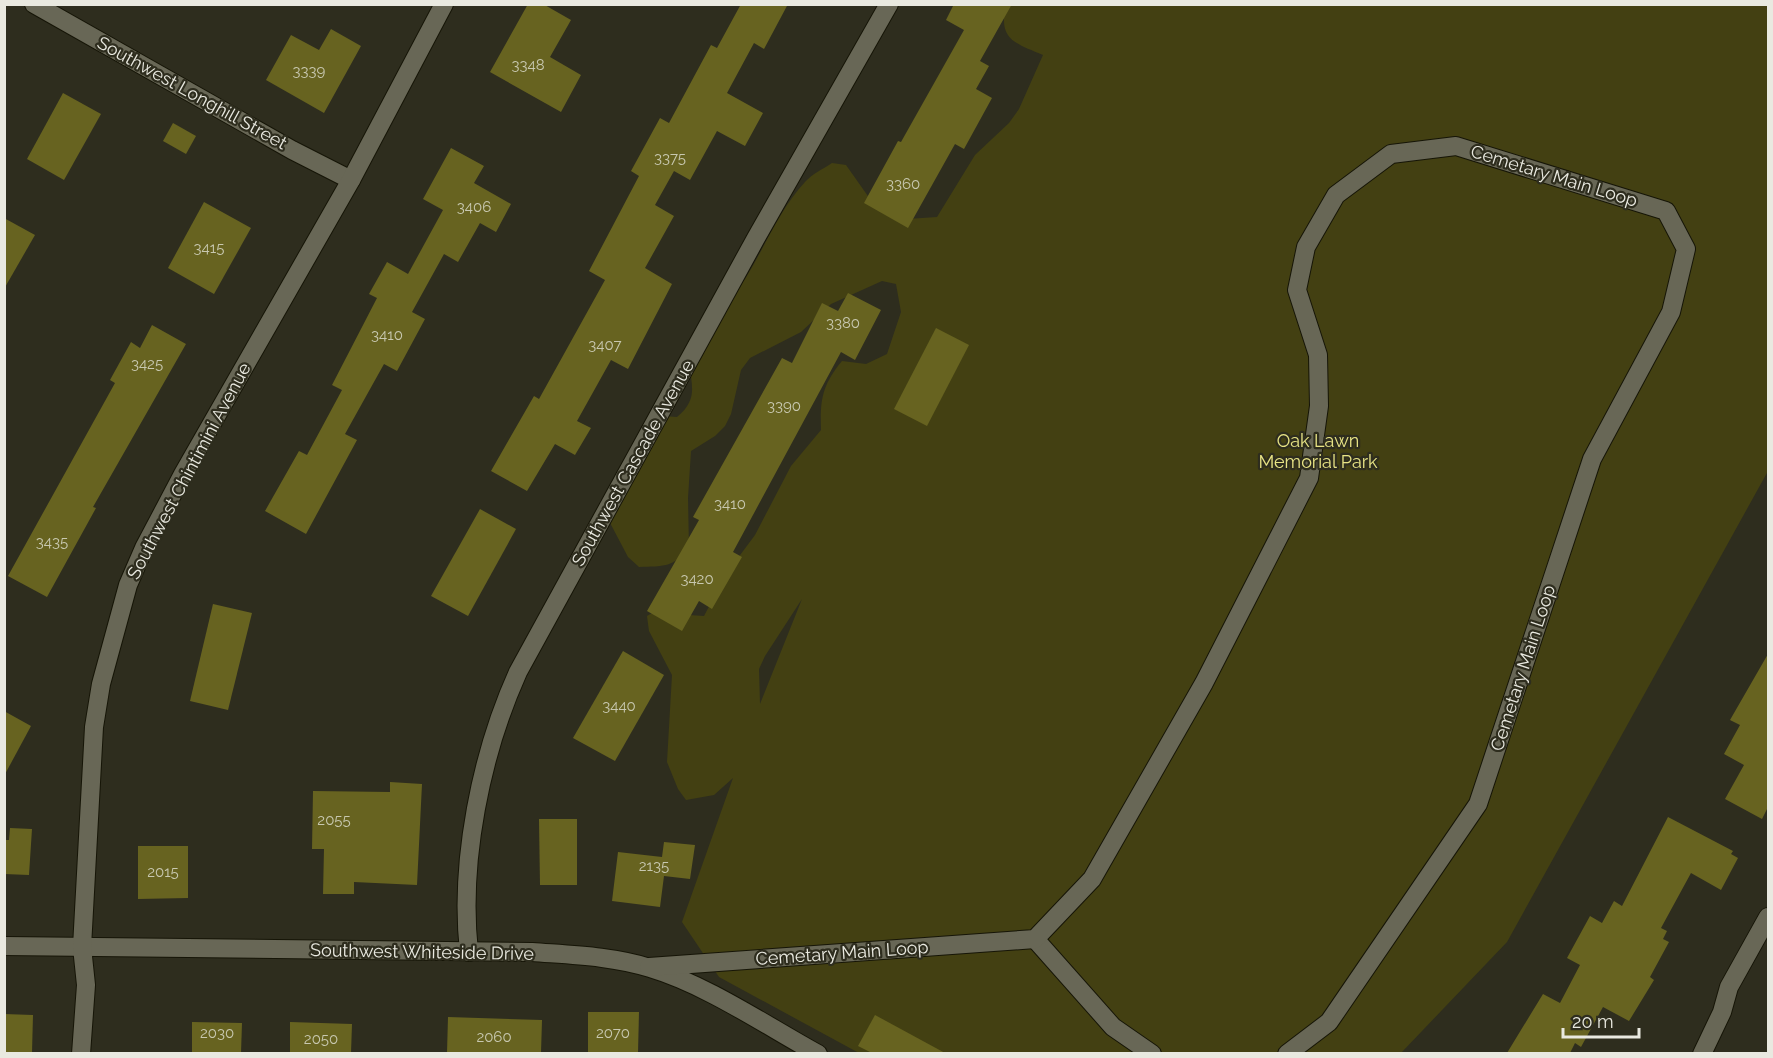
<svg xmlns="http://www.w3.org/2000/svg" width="1773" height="1058" font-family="Raleway,sans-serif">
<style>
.green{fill:#434012;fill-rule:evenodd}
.building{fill:#676320}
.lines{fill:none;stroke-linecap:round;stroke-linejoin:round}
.street-casing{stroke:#161507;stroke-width:20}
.street{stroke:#686756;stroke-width:18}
.labels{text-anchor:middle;stroke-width:4.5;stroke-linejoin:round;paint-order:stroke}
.number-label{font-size:15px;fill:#c8c8b0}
.street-label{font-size:18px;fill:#e9e9e0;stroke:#2e2d1e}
.park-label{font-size:18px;fill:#e8e485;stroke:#2e2d1e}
</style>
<rect width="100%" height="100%" fill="#2e2d1e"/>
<!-- green -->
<path class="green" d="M 1006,5 L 1768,5 L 1768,471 L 1507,942 L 1401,1053 L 859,1053 L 719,977 L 682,922 L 733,778 L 714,795 L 686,800 L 678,789 L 667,762 L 672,675 L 649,631 L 647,616 L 662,607 L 689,615 L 704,616 L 726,574 L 755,535 L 791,466 L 821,430 C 820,400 822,385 842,361 L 866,364 L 887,354 L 901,312 L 896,284 L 882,281 L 831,304 L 801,332 L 750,358 L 741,370 L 731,414 L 725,426 L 715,436 L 691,451 L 688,498 L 689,548 C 673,568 663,566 639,567 L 628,557 L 608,519 L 663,416 L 677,417 C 706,393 682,376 694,350 C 706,325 729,302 745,279 C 765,247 779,210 805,182 C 812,174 823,169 832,163 L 846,165 L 870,199 L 907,219 L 937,217 L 975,155 L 1009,123 L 1019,109 L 1043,55 C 1014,43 998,39 1006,5 ZM 802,599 L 760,704 L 759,669 L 765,656 Z"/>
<!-- building -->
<g class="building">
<path d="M 528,4 L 543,4 L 571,20 L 550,57 L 581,75 L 561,112 L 490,72 Z"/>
<path d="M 741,4 L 788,4 L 764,49 L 754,43 L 727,93 L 763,113 L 745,146 L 717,131 L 690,180 L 674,171 L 655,205 L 674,216 L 645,268 L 672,284 L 628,369 L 611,360 L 577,421 L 591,428 L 575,455 L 555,444 L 527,491 L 491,471 L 534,396 L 539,399 L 605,280 L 589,271 L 639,176 L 631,171 L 660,118 L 669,123 L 711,45 L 717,48 Z"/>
<path d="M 954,4 L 1012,4 L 980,61 L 989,66 L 976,89 L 992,98 L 964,149 L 955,144 L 908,228 L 864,203 L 898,141 L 901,142 L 964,30 L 946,20 Z"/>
<path d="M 331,29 L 361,46 L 324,113 L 266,80 L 291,35 L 319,50 Z"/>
<path d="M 63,93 L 101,114 L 64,180 L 27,159 Z"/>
<path d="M 173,123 L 196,136 L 186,154 L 163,141 Z"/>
<path d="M 451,148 L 484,166 L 474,183 L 511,204 L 496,232 L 480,223 L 458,262 L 444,254 L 412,312 L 425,319 L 397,371 L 384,364 L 345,434 L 357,440 L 306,534 L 265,511 L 299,451 L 307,455 L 342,390 L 332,385 L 377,298 L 369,294 L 387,262 L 408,274 L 443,210 L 423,199 Z"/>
<path d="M 204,202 L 251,228 L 214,294 L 168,268 Z"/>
<path d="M 4,218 L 35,235 L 4,289 Z"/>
<path d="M 848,293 L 881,310 L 855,360 L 841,352 L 733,552 L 742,557 L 712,609 L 699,601 L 682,631 L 647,611 L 699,520 L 693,517 L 782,358 L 792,363 L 822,303 L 838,311 Z"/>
<path d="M 152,325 L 186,344 L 93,507 L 96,508 L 47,597 L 8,576 L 115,383 L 110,380 L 131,342 L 140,348 Z"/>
<path d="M 936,328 L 969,345 L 927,426 L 894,409 Z"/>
<path d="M 480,509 L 516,529 L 468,616 L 431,596 Z"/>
<path d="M 213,604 L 252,613 L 228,710 L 190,701 Z"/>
<path d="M 623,651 L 664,675 L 615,761 L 573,738 Z"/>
<path d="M 1768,654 L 1768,807 L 1762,819 L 1725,799 L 1744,765 L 1724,754 L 1740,725 L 1730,720 Z"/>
<path d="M 4,711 L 31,726 L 4,776 Z"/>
<path d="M 390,782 L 422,784 L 417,885 L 354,882 L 354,894 L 323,894 L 324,849 L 312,849 L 313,791 L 390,792 Z"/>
<path d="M 1668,817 L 1733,851 L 1731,854 L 1738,858 L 1721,890 L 1691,873 L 1661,928 L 1667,931 L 1663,939 L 1669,942 L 1650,977 L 1654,980 L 1629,1021 L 1603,1007 L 1581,1047 L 1575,1043 L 1570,1053 L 1507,1053 L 1543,994 L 1560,1003 L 1580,965 L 1567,958 L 1590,916 L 1602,923 L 1614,901 L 1622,906 Z"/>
<path d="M 539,819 L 577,819 L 577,885 L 540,885 Z"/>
<path d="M 10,828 L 32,829 L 29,875 L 4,874 L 4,840 L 9,840 Z"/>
<path d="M 664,842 L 695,845 L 690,879 L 664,876 L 660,907 L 612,901 L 618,852 L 662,857 Z"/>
<path d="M 138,846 L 188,846 L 188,898 L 138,899 Z"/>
<path d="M 588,1012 L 639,1012 L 638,1053 L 588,1053 Z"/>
<path d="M 4,1014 L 33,1015 L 32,1053 L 4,1053 Z"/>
<path d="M 875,1015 L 945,1053 L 872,1053 L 858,1046 Z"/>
<path d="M 448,1017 L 542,1020 L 541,1053 L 447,1053 Z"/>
<path d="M 192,1022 L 242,1023 L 241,1053 L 192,1053 Z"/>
<path d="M 290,1022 L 352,1024 L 351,1053 L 290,1053 Z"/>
</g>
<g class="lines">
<defs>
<g id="street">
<path d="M 34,4 L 292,150 L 351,180"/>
<path d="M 1035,939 L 1113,1027 L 1152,1054"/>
<path d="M 4,946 L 532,952 C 571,955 612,956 650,968 C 707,985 765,1025 818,1054"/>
<path d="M 469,952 C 459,862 481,754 518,672 L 756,238 L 889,4"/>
<path d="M 649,967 L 1035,939 L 1092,879 L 1204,683 L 1309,478 L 1319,406 L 1318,355 L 1297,290 L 1306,247 L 1336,195 L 1391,154 L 1456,146 L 1666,211 L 1686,249 L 1671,312 L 1592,459 L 1478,804 L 1329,1022 L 1287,1054"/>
<path d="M 81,1054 L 86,985 L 82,947 L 94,727 L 101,684 L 128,585 L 144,548 L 183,474 L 351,180 L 444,4"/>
<path d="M 1702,1054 L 1722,1012 L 1729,987 L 1768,917"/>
</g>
</defs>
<!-- street casing -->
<use href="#street" class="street-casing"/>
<!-- street -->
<use href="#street" class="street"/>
</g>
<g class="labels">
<!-- number labels -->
<g class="number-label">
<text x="528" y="70">3348</text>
<text x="309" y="76">3339</text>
<text x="670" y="163">3375</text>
<text x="903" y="189">3360</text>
<text x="474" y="212">3406</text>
<text x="209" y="253">3415</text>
<text x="843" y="328">3380</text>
<text x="387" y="340">3410</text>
<text x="605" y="350">3407</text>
<text x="147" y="369">3425</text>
<text x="784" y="411">3390</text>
<text x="730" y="509">3410</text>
<text x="52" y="547">3435</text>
<text x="697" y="584">3420</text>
<text x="619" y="711">3440</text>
<text x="334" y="825">2055</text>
<text x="654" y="871">2135</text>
<text x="163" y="877">2015</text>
<text x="217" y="1038">2030</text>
<text x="613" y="1038">2070</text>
<text x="494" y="1042">2060</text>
<text x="321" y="1044">2050</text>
</g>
<!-- street labels -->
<g class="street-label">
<text transform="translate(192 93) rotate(29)" y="6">Southwest Longhill Street</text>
<text transform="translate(1554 176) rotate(17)" y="6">Cemetary Main Loop</text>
<text transform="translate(633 463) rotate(-61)" y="6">Southwest Cascade Avenue</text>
<text transform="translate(189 471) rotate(-62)" y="6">Southwest Chintimini Avenue</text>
<text transform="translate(1523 668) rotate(-72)" y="6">Cemetary Main Loop</text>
<text transform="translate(422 952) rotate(1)" y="6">Southwest Whiteside Drive</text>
<text transform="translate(842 953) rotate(-4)" y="6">Cemetary Main Loop</text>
</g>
<!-- park labels -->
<g class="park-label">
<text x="1318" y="447">Oak Lawn<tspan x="1318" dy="21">Memorial Park</tspan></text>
</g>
</g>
<!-- border -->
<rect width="1773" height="1058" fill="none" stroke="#e9e9e0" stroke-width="12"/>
<!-- scale -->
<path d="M1563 1028v9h76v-9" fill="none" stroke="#e9e9e0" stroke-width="3"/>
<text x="1572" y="1028" font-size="18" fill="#e9e9e0" stroke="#2e2d1e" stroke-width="4.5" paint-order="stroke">20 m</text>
</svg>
